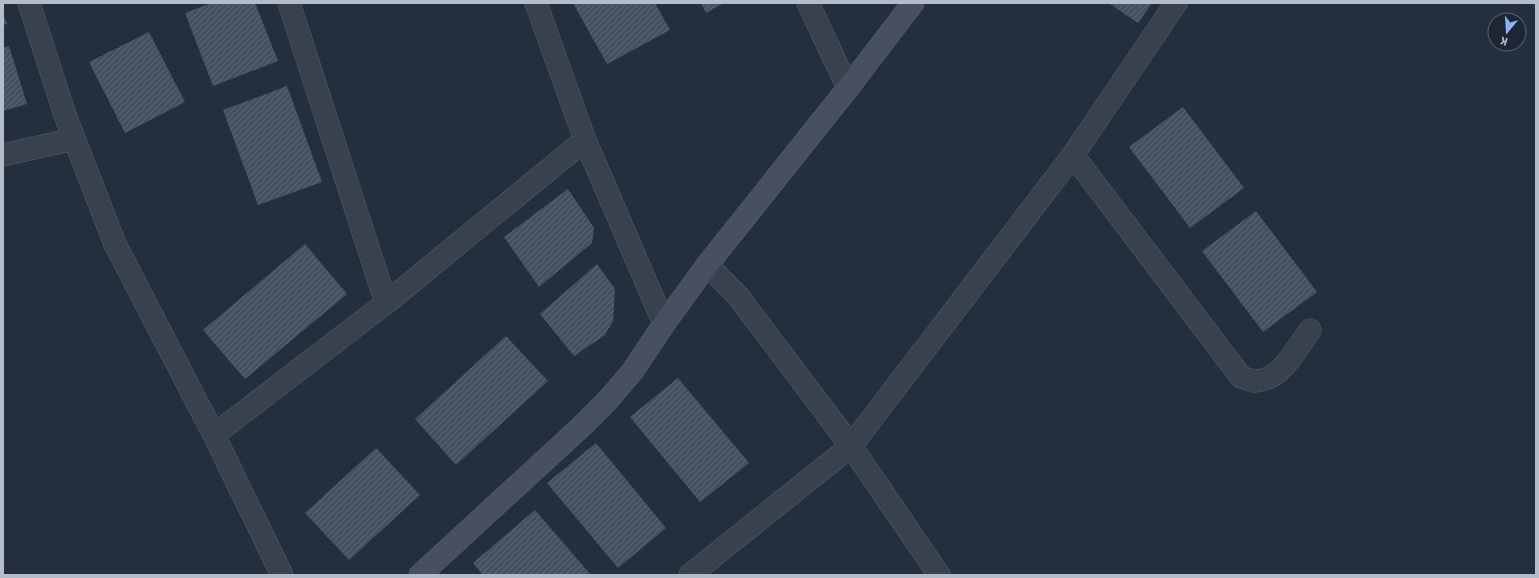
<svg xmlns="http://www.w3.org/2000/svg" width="1539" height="578" font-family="Signika,sans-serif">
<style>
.building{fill:url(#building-hatch)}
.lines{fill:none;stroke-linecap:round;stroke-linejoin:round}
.street-casing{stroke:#565f6c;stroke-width:23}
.secondary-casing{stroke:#565f6c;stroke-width:23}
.street{stroke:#38414e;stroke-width:22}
.secondary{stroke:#465061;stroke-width:22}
</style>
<defs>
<pattern id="building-hatch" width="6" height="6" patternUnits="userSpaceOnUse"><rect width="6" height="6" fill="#455162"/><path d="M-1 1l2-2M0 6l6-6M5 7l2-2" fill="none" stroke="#5d6877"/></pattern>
</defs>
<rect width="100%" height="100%" fill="#242f3e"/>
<!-- building -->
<g class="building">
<path d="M 211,3 L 255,3 L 278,61 L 213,86 L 185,13 Z"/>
<path d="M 573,3 L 655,3 L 670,30 L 607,64 Z"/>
<path d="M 701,3 L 724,3 L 706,13 Z"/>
<path d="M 1109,3 L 1152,3 L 1138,23 Z"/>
<path d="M 3,14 L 7,24 L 3,25 Z"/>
<path d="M 149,32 L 185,102 L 125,133 L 89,62 Z"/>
<path d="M 9,46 L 27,104 L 3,111 L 3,48 Z"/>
<path d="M 287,86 L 322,182 L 258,205 L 223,110 Z"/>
<path d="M 1183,107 L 1244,188 L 1190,228 L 1129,147 Z"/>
<path d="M 568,189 L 594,228 L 592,243 L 539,287 L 504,237 Z"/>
<path d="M 1256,211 L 1317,292 L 1263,332 L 1202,251 Z"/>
<path d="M 305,244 L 347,294 L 245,379 L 203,330 Z"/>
<path d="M 597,264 L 615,289 L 613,321 L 605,335 L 574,356 L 540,314 Z"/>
<path d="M 506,336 L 548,381 L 456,465 L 415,419 Z"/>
<path d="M 678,378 L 749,463 L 700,502 L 630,417 Z"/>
<path d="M 596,443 L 666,528 L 618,568 L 547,483 Z"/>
<path d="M 376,448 L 420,495 L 349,560 L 305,513 Z"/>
<path d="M 535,510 L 591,575 L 483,575 L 473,563 Z"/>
</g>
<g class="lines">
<defs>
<g id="street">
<path d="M 29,3 L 65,115 L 115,244 L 214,435 L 282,575"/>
<path d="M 289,3 L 386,303"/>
<path d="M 536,3 L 585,140 L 664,324"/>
<path d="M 808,3 L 848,88"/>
<path d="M 3,155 L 74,139"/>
<path d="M 1073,155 L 1241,377 C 1245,378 1249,380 1253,381 C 1281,382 1296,349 1310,330"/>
<path d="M 707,265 L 738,296 L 851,446 L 939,575"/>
<path d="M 214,435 L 386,303 L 585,140"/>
<path d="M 690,575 L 851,446 L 1073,155 L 1176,3"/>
</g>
<path id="secondary" d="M 420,575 L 582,426 L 607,401 L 632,372 L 664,324 L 707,265 L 848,88 L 913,3"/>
</defs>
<!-- street casing -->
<use href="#street" class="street-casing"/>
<!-- secondary casing -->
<use href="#secondary" class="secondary-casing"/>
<!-- street -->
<use href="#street" class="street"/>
<!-- secondary -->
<use href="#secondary" class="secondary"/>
</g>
<!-- border -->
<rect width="1539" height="578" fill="none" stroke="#b4bcc9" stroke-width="8"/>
<!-- north arrow -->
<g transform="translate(1507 32) rotate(198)"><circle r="19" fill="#1d2633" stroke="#59626f"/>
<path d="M0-3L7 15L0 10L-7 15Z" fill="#8ab4f8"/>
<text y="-6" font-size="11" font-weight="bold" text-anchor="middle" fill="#b4bcc9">K</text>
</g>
</svg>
